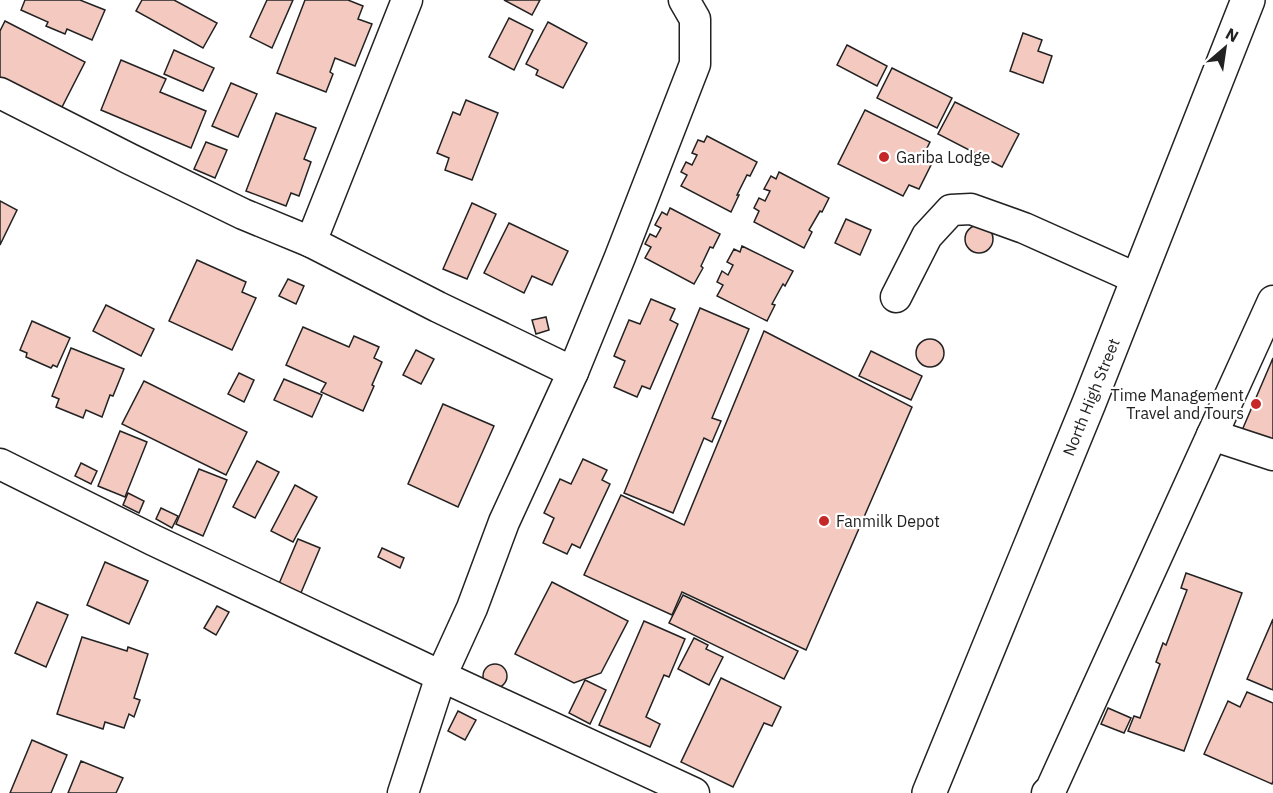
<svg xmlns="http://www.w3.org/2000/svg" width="1273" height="793" font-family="'IBM Plex Sans',sans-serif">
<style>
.building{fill:#f3c9c0;stroke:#222;stroke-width:1.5}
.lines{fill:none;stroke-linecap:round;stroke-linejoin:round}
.minor-casing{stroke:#222;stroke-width:33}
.highway-casing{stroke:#222;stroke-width:36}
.minor{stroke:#fff;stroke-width:30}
.highway{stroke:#fff;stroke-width:33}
.poi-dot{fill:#c62828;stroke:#fff;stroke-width:2}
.labels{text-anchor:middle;stroke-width:4.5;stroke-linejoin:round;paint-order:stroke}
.poi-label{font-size:16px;fill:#222;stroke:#fff;text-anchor:start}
.street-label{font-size:16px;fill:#222;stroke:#fff}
</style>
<rect width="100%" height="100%" fill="#fff"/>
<!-- building -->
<g class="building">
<path d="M 25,0 L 80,0 L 105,10 L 92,40 L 67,29 L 65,34 L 46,26 L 48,22 L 21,10 Z"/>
<path d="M 142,0 L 174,0 L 217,23 L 203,48 L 136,11 Z"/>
<path d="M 267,0 L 293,0 L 272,48 L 250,37 Z"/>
<path d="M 305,0 L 348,0 L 363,6 L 358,19 L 372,24 L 355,66 L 335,58 L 330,72 L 333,74 L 326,92 L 277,73 Z"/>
<path d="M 504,0 L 540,0 L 532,15 Z"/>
<path d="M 509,18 L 533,30 L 514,70 L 489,57 Z"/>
<path d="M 5,21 L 85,62 L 61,109 L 0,78 L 0,31 Z"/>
<path d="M 548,22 L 587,43 L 563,88 L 536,75 L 538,70 L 526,64 Z"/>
<path d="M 1023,33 L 1042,40 L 1038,51 L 1052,56 L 1043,83 L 1010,71 Z"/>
<path d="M 847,45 L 887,66 L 877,86 L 837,65 Z"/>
<path d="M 174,50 L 214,68 L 203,91 L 164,74 Z"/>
<path d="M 121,60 L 166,79 L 160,92 L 206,111 L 191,148 L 101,110 Z"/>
<path d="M 892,68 L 952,98 L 937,128 L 877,98 Z"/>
<path d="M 231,83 L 257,94 L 238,137 L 212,126 Z"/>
<path d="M 466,100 L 498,113 L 472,180 L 445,170 L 449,158 L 437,153 L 453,112 L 460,115 Z"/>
<path d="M 955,102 L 1019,134 L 1002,167 L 938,134 Z"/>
<path d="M 865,110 L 930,142 L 923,156 L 933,161 L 919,189 L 909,185 L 903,196 L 838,164 Z"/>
<path d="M 276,113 L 316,128 L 304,159 L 311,162 L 299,196 L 291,193 L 286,206 L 246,191 Z"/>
<path d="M 707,136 L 757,162 L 750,176 L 747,175 L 737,195 L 739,195 L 731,212 L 681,186 L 687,175 L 681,172 L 686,162 L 692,165 L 697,155 L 692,153 L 698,140 L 704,142 Z"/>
<path d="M 206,142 L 227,150 L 215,178 L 194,169 Z"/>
<path d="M 779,172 L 829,198 L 822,212 L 820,211 L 809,230 L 812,232 L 804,248 L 754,222 L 759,211 L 754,208 L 759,198 L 765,201 L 770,191 L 764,189 L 771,176 L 776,179 Z"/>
<path d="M 0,201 L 17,210 L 0,245 Z"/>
<path d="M 472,203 L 496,214 L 467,279 L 443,269 Z"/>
<path d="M 670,208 L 720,234 L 713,248 L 710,247 L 701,266 L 703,268 L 694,284 L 645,258 L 651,247 L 645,244 L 650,234 L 656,237 L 661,228 L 655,225 L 662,212 L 667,215 Z"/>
<path d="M 846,219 L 871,230 L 860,255 L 835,243 Z"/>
<path d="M 509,223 L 568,251 L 552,285 L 532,276 L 524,293 L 484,273 Z"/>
<circle cx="979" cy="239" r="14"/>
<path d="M 742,246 L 793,271 L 785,286 L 783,284 L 772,304 L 775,305 L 767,321 L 717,296 L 723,285 L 717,282 L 722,271 L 728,275 L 733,265 L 727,262 L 734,249 L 740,252 Z"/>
<path d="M 197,260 L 246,282 L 242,292 L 256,298 L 232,350 L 169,321 Z"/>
<path d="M 288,279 L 304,286 L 296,304 L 279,296 Z"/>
<path d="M 651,299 L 675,309 L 670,320 L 678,324 L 650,389 L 642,386 L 637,397 L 614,387 L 625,361 L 614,356 L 629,320 L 640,324 Z"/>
<path d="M 106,305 L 154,329 L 141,356 L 93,331 Z"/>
<path d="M 700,308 L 749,329 L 712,418 L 721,421 L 712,442 L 704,438 L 673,513 L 624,493 Z"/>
<path d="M 546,317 L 549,330 L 536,334 L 532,320 Z"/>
<path d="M 32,321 L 70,338 L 57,367 L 53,365 L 51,368 L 26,357 L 27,353 L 20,350 Z"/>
<path d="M 303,327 L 349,347 L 354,336 L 379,347 L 374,358 L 382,362 L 372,385 L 374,386 L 363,411 L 321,392 L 326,383 L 286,365 Z"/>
<path d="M 764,331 L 912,407 L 806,650 L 682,592 L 672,615 L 584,575 L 621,495 L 684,525 Z"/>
<circle cx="930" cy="353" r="14"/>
<path d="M 71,348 L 124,369 L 113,396 L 110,395 L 102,417 L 86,410 L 83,418 L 56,407 L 59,399 L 52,396 Z"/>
<path d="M 416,350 L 434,359 L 421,384 L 403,375 Z"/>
<path d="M 871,351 L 922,376 L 911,400 L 859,376 Z"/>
<path d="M 1273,358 L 1273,449 L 1240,435 Z"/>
<path d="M 239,373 L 254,380 L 244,402 L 228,394 Z"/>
<path d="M 284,379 L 322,395 L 312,417 L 274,400 Z"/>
<path d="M 144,381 L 247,432 L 226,475 L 122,424 Z"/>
<path d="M 443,404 L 494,426 L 458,507 L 408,484 Z"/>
<path d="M 120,431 L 147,442 L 125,497 L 98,486 Z"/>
<path d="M 583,459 L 607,470 L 602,480 L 610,484 L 580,548 L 572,544 L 567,554 L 543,543 L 554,518 L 544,513 L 560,479 L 571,484 Z"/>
<path d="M 257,461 L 279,472 L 255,518 L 233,507 Z"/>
<path d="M 81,463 L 97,471 L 91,484 L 75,476 Z"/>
<path d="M 199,469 L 227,480 L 203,536 L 176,524 Z"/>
<path d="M 295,485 L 317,497 L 293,542 L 271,531 Z"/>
<path d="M 128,493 L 144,501 L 139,513 L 123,505 Z"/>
<path d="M 161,508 L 178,516 L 172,528 L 156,519 Z"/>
<path d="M 298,539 L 320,548 L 300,595 L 278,586 Z"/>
<path d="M 382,548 L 404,558 L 400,568 L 378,557 Z"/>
<path d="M 105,562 L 148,581 L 129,624 L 87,605 Z"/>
<path d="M 1186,573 L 1242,593 L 1184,751 L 1128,731 L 1134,716 L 1140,718 L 1160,664 L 1156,662 L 1163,643 L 1166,645 L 1187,590 L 1181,588 Z"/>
<path d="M 552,582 L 628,621 L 601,673 L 574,683 L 515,654 Z"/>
<path d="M 683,595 L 798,651 L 784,679 L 669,623 Z"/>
<path d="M 37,602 L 68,615 L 46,667 L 15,653 Z"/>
<path d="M 217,606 L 229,612 L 216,635 L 204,628 Z"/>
<path d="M 1273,619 L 1273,690 L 1247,679 Z"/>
<path d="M 644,621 L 685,639 L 669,677 L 664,675 L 646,717 L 660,724 L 650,747 L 599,725 Z"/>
<path d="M 82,637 L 127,651 L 128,647 L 148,654 L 134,698 L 140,700 L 134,717 L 129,714 L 124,728 L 105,722 L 103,729 L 57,714 Z"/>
<path d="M 694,638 L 708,645 L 706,649 L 723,657 L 709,685 L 678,669 Z"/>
<circle cx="495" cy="676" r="12"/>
<path d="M 721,678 L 781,707 L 772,726 L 764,723 L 733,787 L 681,762 Z"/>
<path d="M 585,680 L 606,690 L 590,724 L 569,713 Z"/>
<path d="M 1247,692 L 1273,703 L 1273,781 L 1272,784 L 1204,754 L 1228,701 L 1240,707 Z"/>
<path d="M 1108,708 L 1131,718 L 1124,733 L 1101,724 Z"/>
<path d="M 458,711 L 476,720 L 465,740 L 448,731 Z"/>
<path d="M 32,740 L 67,755 L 51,793 L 10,793 Z"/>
<path d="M 81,761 L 123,778 L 116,793 L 68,793 Z"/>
</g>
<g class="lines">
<defs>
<g id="minor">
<path d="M 0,93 L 130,159 L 243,214 L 311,242 L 438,307 L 573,372"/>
<path d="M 311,242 L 407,0"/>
<path d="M 896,297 L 927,236 L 951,210 L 971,209 L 1024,228 L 1138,279"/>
<path d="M 1212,435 L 1273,455"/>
<path d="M 0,464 L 153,540 L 441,676 L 694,793"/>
<path d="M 403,793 L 441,676 L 472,608 L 504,522 L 573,372 L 620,257 L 695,64 L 695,19 L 684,0"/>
<path d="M 1047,793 L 1051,789 L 1273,301"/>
</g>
<path id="highway" d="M 929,793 L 1089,403 L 1248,0"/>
</defs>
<!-- minor casing -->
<use href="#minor" class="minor-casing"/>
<!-- highway casing -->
<use href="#highway" class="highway-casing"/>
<!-- minor -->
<use href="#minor" class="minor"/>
<!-- highway -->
<use href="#highway" class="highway"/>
</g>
<!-- markers -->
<g class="poi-dot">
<circle cx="884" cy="157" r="6"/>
<circle cx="1256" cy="404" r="6"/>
<circle cx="824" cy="521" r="6"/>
</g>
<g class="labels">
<!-- poi labels -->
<g class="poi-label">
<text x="896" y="163">Gariba Lodge</text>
<text x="1244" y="401" text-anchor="end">Time Management<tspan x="1244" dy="18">Travel and Tours</tspan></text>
<text x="836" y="527">Fanmilk Depot</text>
</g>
<!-- street labels -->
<g class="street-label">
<text transform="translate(1091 397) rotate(-68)" y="6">North High Street</text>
</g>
</g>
<!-- north arrow -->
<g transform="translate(1225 48) rotate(29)" stroke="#ffffff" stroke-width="4.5" paint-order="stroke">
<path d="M0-4.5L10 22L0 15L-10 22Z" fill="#222222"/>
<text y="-9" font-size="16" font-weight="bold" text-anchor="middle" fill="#222222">N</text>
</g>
</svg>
